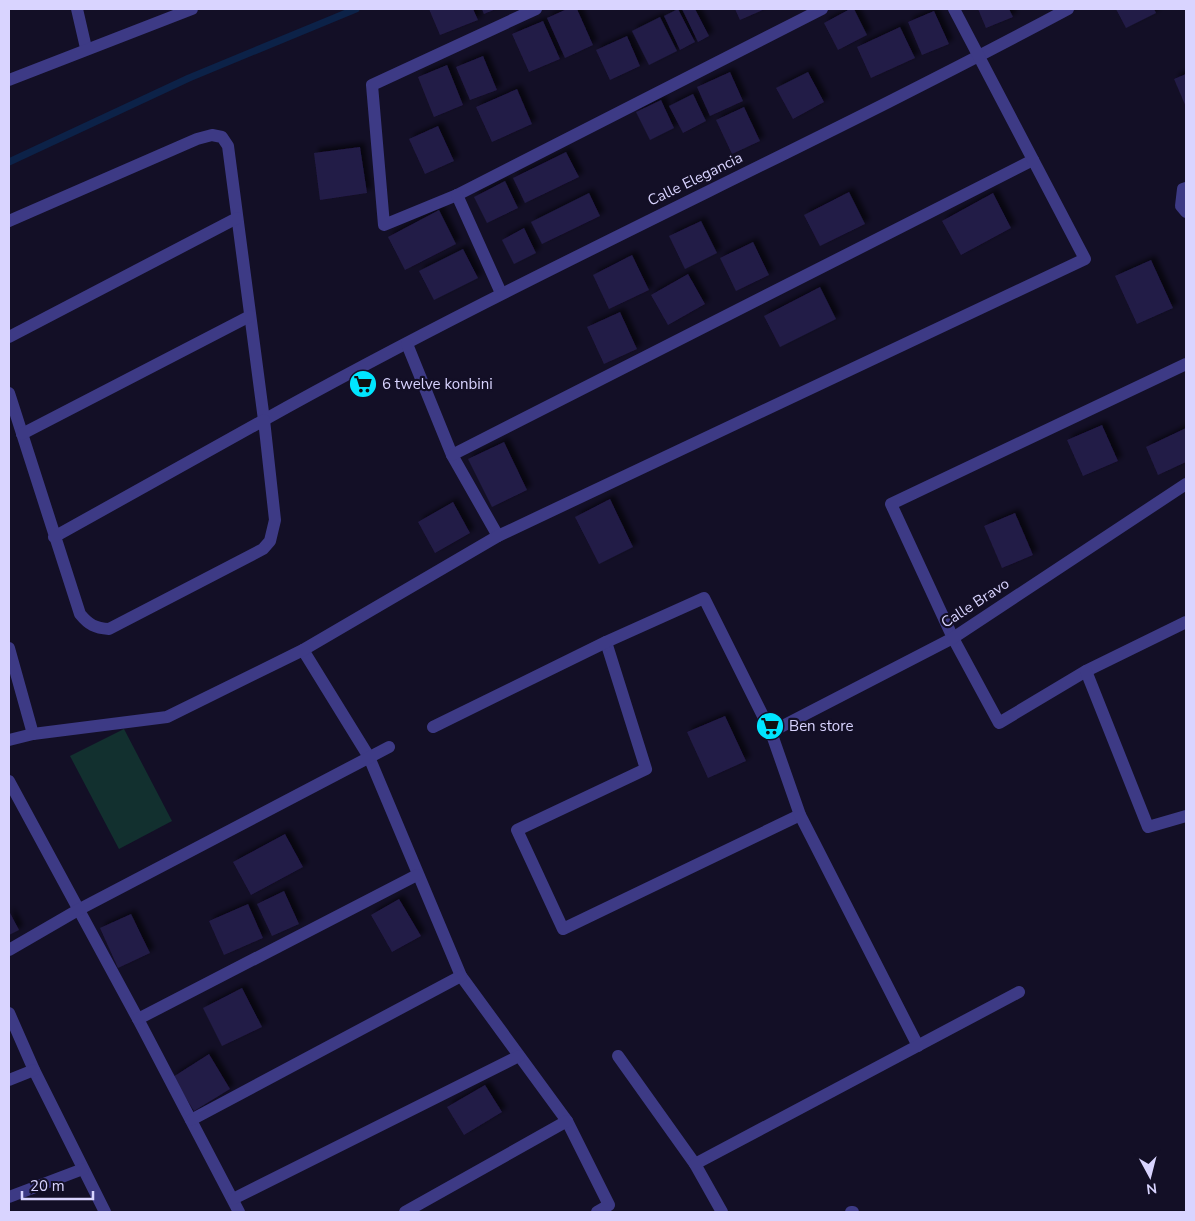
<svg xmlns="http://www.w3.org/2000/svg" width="1195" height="1221" font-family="'Nunito Sans',sans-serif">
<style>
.green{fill:#12302f}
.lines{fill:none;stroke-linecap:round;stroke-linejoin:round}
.stream{stroke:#0c2248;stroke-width:7}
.building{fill:#241b47;filter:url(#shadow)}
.minor{stroke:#3d3a85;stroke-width:12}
.labels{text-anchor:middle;stroke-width:4.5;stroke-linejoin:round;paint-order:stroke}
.street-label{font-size:15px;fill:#d9d4ff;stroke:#130f26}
.poi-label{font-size:15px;fill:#d9d4ff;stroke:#130f26;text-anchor:start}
</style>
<defs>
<filter id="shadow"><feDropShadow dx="4.5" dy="-4.5" stdDeviation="2.5" flood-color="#0009"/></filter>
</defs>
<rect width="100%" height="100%" fill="#130f26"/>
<!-- green -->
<path class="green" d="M 124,729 L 172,821 L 119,849 L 70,756 Z"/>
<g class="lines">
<!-- stream -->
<path class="stream" d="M 9,162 L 189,78 L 356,9"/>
</g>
<!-- building -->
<g class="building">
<path d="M 429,9 L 473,9 L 478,20 L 440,35 Z"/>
<path d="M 482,9 L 496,9 L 484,14 Z"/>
<path d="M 567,9 L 577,9 L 593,45 L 565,58 L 547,18 Z"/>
<path d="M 678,9 L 695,42 L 680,50 L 664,16 Z"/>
<path d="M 682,9 L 695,9 L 709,36 L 698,42 Z"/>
<path d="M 735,9 L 765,9 L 740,20 Z"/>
<path d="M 850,9 L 854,9 L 867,35 L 838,50 L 824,23 Z"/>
<path d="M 978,9 L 1009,9 L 1013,17 L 986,28 Z"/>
<path d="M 1116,9 L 1154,9 L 1156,13 L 1126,28 Z"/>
<path d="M 934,11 L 949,44 L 922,55 L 908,22 Z"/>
<path d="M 660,17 L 677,51 L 649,65 L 632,31 Z"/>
<path d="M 543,21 L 560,59 L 529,72 L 512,34 Z"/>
<path d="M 900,27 L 915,58 L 871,78 L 857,47 Z"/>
<path d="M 627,36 L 640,66 L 610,80 L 596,50 Z"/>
<path d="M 483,56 L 497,90 L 470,100 L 456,67 Z"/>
<path d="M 447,65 L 463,105 L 434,117 L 418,77 Z"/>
<path d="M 730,72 L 743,101 L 710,116 L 697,87 Z"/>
<path d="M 808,72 L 824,102 L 793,119 L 776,88 Z"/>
<path d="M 1186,74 L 1186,107 L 1174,79 Z"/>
<path d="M 517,89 L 532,124 L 492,142 L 476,107 Z"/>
<path d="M 693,94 L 706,121 L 683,133 L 669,106 Z"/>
<path d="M 661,100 L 674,128 L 650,140 L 636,112 Z"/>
<path d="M 744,107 L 760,141 L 732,154 L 716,120 Z"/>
<path d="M 438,126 L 454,161 L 425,174 L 409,139 Z"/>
<path d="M 360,147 L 367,193 L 320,200 L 314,153 Z"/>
<path d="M 566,152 L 579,177 L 525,203 L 513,178 Z"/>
<path d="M 505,181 L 518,208 L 487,223 L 474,197 Z"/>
<path d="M 849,192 L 865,224 L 820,246 L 804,215 Z"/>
<path d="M 589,193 L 600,216 L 542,244 L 531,222 Z"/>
<path d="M 993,193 L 1011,228 L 961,255 L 942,221 Z"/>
<path d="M 439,210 L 456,244 L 405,270 L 388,237 Z"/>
<path d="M 701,221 L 717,253 L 685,269 L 669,236 Z"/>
<path d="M 524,228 L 536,253 L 514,264 L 502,240 Z"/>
<path d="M 753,242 L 769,275 L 736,291 L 720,258 Z"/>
<path d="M 463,249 L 478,278 L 434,300 L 419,271 Z"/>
<path d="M 632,255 L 649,290 L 609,309 L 593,275 Z"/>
<path d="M 1151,260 L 1173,308 L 1137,324 L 1115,276 Z"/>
<path d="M 688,274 L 705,304 L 668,325 L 651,295 Z"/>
<path d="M 820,287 L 836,319 L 780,347 L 764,316 Z"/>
<path d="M 620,312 L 637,349 L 604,364 L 587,327 Z"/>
<path d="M 1102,425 L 1118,461 L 1083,476 L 1067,440 Z"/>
<path d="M 1186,428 L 1186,462 L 1158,475 L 1146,447 Z"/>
<path d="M 504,442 L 527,490 L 492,507 L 468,459 Z"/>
<path d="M 610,499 L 633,547 L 599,564 L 575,517 Z"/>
<path d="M 453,502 L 470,533 L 435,553 L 418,522 Z"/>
<path d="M 1015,513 L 1033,555 L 1002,568 L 984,526 Z"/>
<path d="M 725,716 L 746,761 L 708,778 L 687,732 Z"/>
<path d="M 285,834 L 303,867 L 251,895 L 233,862 Z"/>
<path d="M 284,891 L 299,924 L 272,936 L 257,904 Z"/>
<path d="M 399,899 L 421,936 L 392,952 L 371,915 Z"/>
<path d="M 248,904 L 263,938 L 224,955 L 209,921 Z"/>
<path d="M 9,911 L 19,930 L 9,935 Z"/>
<path d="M 131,914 L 150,953 L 118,968 L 100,928 Z"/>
<path d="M 242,988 L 262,1027 L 222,1046 L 203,1008 Z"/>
<path d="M 209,1054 L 230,1089 L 194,1111 L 173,1077 Z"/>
<path d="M 485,1085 L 502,1112 L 464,1135 L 447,1107 Z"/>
</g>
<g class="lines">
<!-- minor -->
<g class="minor">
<path d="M 77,9 L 86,48"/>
<path d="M 536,9 L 372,85 L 384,225 L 457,195 L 822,9"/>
<path d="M 9,80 L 192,9"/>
<path d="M 1186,188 L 1183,189 L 1181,206 L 1186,212"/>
<path d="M 457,195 L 501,293"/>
<path d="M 9,221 L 197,139 L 212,135 L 222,137 L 228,146 L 264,420 C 527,273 803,151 1068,9"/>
<path d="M 9,337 L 237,218"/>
<path d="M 407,344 L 452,455 L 498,536"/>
<path d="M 1186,364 L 891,504 L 953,638 L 999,723 L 1086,671 L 1186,622"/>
<path d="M 9,393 L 80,614 C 89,625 95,628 109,629 L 263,549 L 270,541 L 275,520 L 264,420 L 54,537"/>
<path d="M 22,434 L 250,316"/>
<path d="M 452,455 L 1033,160"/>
<path d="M 606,642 L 646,769 L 517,830 L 563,929 L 800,815"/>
<path d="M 9,648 L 33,734"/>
<path d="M 303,650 L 369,757 L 461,976 L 567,1121 L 609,1205 L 597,1212"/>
<path d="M 1086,671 L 1148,827 L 1186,816"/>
<path d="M 433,727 L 606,642 L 704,598 L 771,732 L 800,815 L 918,1046"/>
<path d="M 771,732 L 953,638 L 1186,484"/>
<path d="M 9,740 L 33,734 L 167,717 L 303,650 L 498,536 L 1085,259 L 954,9"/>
<path d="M 9,781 L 138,1019 L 239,1212"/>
<path d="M 9,950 L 78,910 L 389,747"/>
<path d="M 9,1013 L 34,1070 L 105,1212"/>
<path d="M 138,1019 L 417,875"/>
<path d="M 618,1056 L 695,1164"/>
<path d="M 9,1080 L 34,1070"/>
<path d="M 191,1120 L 461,976"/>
<path d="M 9,1197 L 83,1169"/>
<path d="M 233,1199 L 519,1056"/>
<path d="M 405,1212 L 567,1121"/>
<path d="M 722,1212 L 695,1164 L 1019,992"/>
<path d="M 851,1212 L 853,1212"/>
</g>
</g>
<!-- icons -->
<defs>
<symbol id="supermarket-disc" viewBox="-11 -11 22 22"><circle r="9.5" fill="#00e5ff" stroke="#130f26"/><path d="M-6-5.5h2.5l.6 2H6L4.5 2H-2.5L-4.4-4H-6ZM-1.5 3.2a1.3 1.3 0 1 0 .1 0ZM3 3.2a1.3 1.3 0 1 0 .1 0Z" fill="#111"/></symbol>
</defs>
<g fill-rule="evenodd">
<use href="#supermarket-disc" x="347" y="368" width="32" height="32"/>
<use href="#supermarket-disc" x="754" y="710" width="32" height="32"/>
</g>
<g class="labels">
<!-- street labels -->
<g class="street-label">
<text transform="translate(695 179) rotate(-26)" y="5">Calle Elegancia</text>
<text transform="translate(975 603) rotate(-33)" y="5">Calle Bravo</text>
</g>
<!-- poi labels -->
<g class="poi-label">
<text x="382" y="389">6 twelve konbini</text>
<text x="789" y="731">Ben store</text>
</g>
</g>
<!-- border -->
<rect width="1195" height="1221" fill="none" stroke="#d9d4ff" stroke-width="20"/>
<!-- north arrow -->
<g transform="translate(1150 1176) rotate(173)" stroke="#130f26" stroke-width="4" paint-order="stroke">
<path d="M0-4L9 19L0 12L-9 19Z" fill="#d9d4ff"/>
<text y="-8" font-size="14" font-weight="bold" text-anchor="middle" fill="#d9d4ff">N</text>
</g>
<!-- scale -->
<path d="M22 1191v8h71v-8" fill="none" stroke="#d9d4ff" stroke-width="2.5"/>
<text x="30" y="1191" font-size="15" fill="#d9d4ff" stroke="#130f26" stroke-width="4" paint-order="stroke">20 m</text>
</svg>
